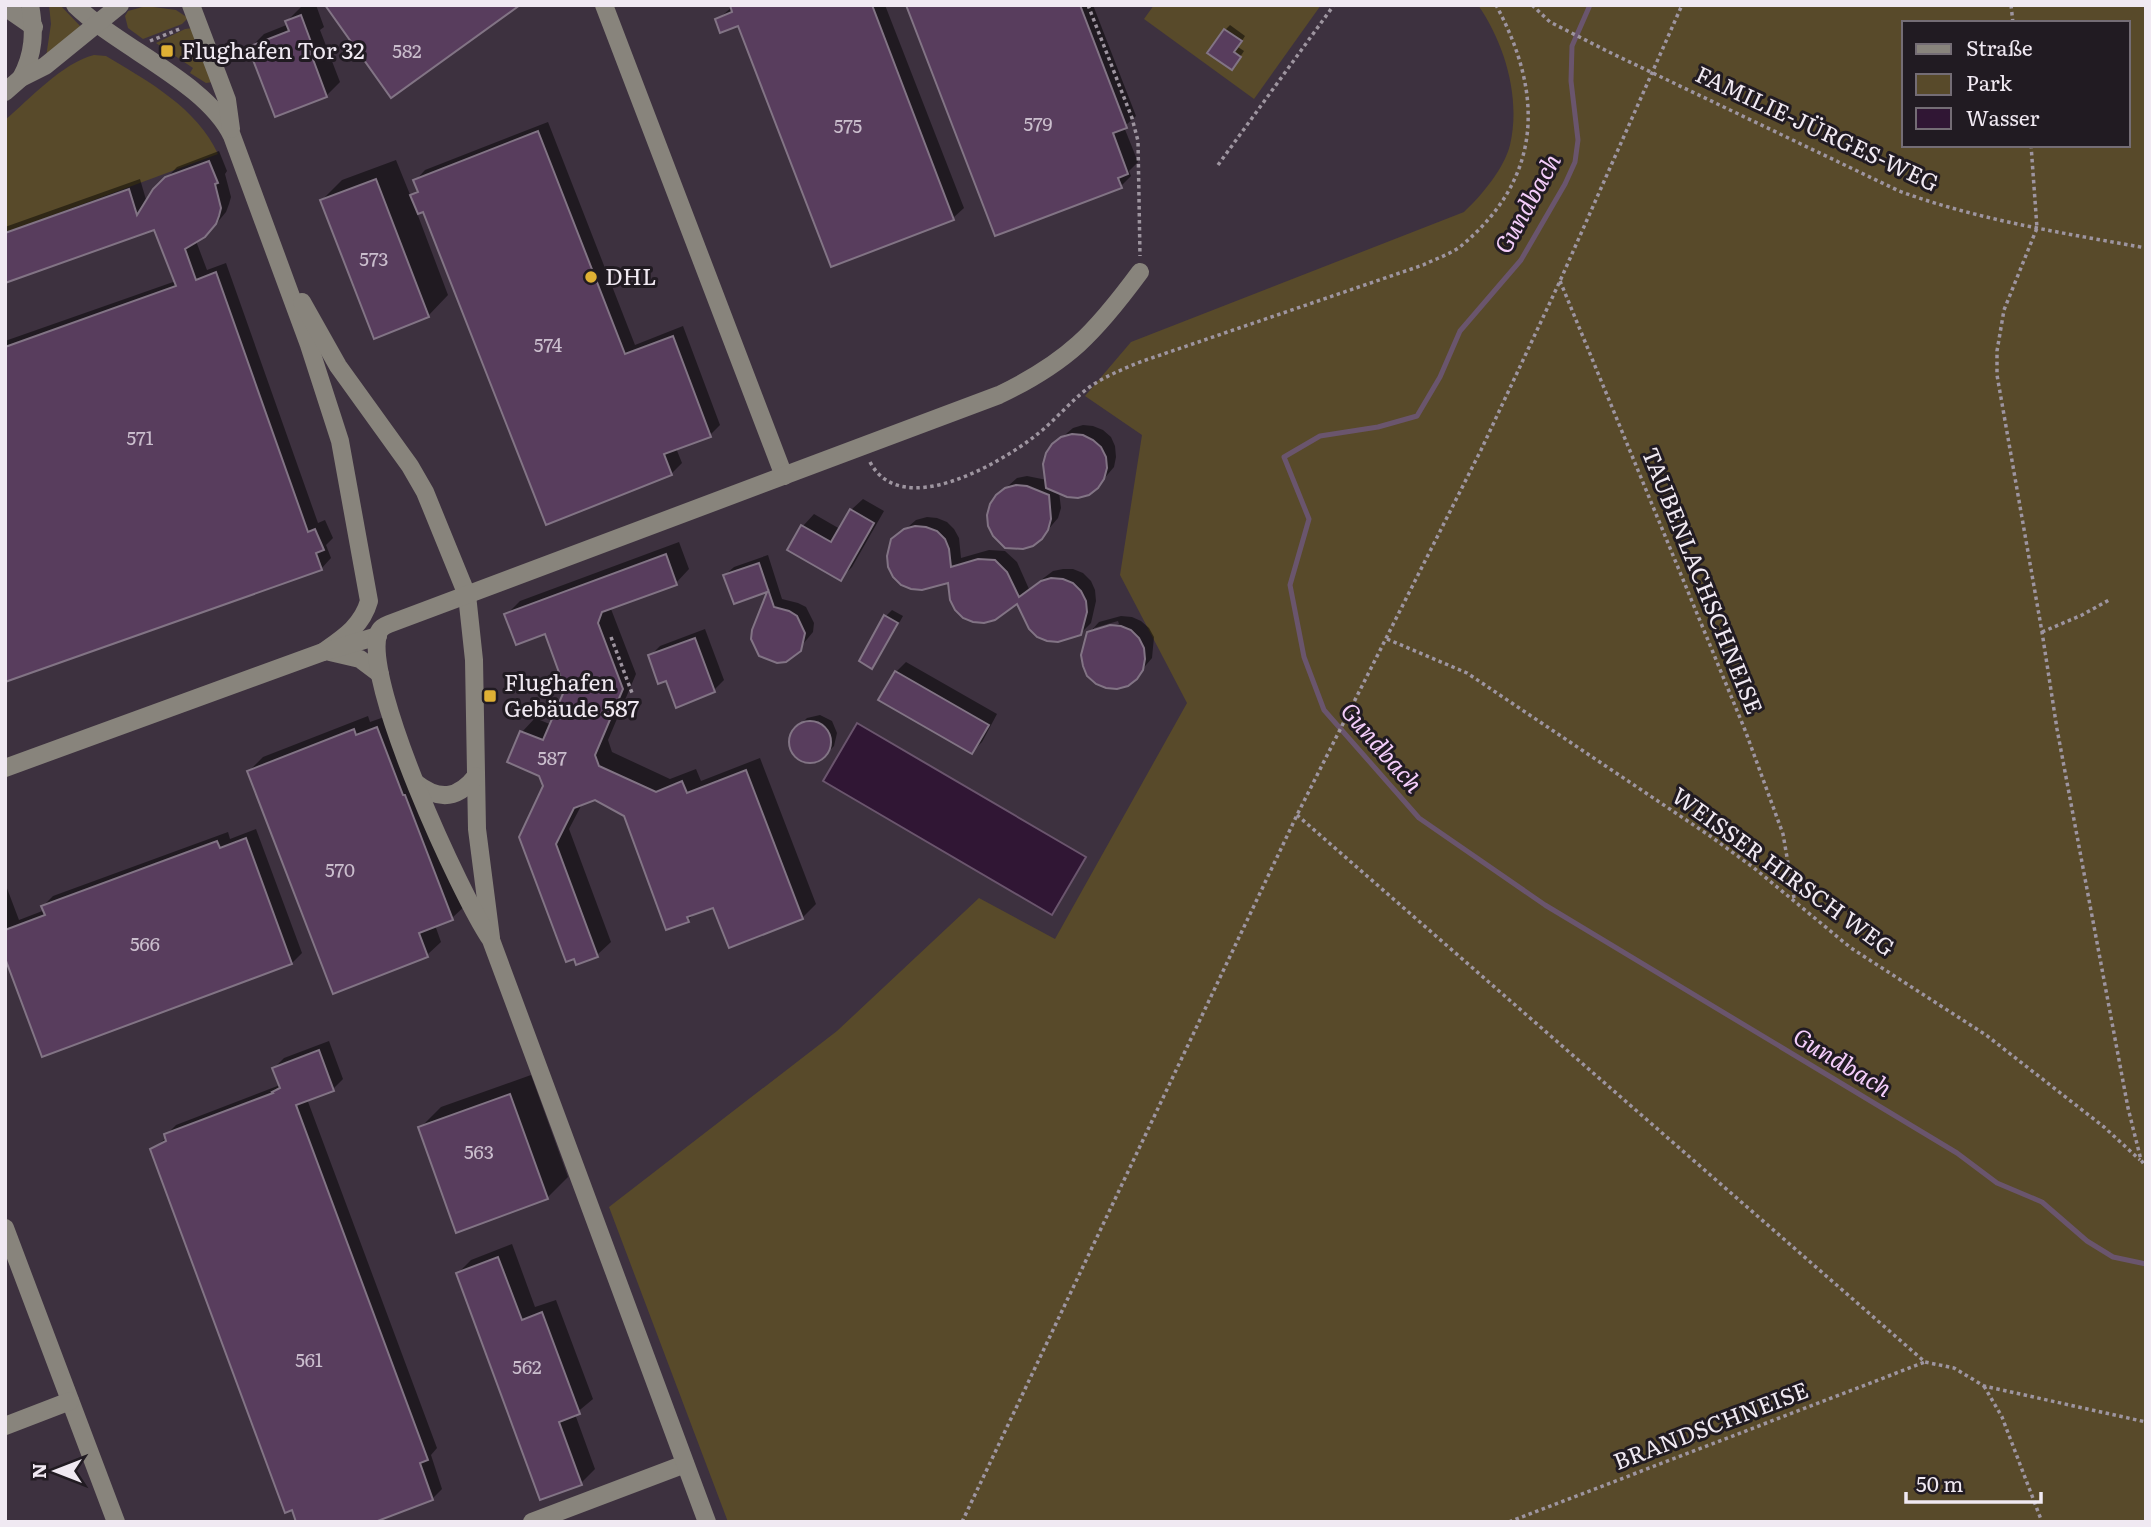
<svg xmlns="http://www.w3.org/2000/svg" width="2151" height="1527" font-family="Literata,serif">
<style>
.green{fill:#584a2a;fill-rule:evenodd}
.water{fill:#301634;stroke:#6a556d;stroke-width:2}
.shadow{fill:#0007;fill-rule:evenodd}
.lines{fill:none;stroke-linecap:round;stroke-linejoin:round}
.stream{stroke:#6a556d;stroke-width:5}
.building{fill:#583d5d;stroke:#827485;stroke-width:2}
.path{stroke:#9e95a0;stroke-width:3.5;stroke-dasharray:3.5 3.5;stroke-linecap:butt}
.minor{stroke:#88847c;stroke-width:18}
.poi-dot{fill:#dfb034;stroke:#211b22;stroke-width:2.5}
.labels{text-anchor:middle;stroke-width:6;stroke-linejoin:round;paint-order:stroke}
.number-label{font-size:19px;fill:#cabecd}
.poi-label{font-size:23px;fill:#f0e9f2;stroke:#211b22;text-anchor:start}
.street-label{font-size:23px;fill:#f0e9f2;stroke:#211b22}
.water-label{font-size:24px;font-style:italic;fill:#f4cdfa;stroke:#211b22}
</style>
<rect width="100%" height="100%" fill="#3d313f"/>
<!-- green -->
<g class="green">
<path d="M 49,5 L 60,5 L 82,28 L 46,57 L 51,24 Z"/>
<path d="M 1154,5 L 1321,5 L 1254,99 L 1144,19 Z"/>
<path d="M 1478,5 L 2146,5 L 2146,1522 L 728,1522 L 609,1207 L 837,1031 L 979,898 L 1055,939 L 1187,703 L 1120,575 L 1142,435 L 1085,396 L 1131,342 L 1464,212 C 1481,196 1504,169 1510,145 C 1521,98 1505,44 1478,5 ZM 1904,23 L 2128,23 L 2128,145 L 1904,145 Z"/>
<path d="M 146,6 L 176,10 L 188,18 L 182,24 L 143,39 L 128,28 L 125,16 L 128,11 Z"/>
<path d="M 193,28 L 213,82 L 206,83 L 190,73 L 193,68 L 156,43 L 185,29 Z"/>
<path d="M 94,55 L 106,56 C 148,81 197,108 218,154 L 5,233 L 5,120 C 30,99 62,63 94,55 Z"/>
</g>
<!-- water -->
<path class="water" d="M 857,723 L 1086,857 L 1052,915 L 823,781 Z"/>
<!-- shadow -->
<g class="shadow">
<path d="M 306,5 L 316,5 L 324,27 L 320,30 L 340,82 L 326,96 L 250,48 L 264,34 L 289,24 L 287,21 L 301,7 Z"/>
<path d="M 731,5 L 885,5 L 964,208 L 953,218 L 832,265 L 739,24 L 717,20 L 732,7 Z"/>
<path d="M 908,5 L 1093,5 L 1136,116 L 1124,127 L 1138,162 L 1129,171 L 1131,176 L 1121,186 Z"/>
<path d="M 1230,25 L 1245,36 L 1238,47 L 1244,51 L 1236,63 L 1225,30 Z"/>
<path d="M 548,122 L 635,345 L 683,326 L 720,425 L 710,435 L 676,448 L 682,463 L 671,474 L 424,210 L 417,213 L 448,295 L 428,316 L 322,200 L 342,180 L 396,160 L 411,197 L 418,189 L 415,181 L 425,170 Z"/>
<path d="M 219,151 L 227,171 L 225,174 L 231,197 L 229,204 L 226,212 L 216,224 L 196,241 L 207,270 L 226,263 L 318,523 L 325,520 L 333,538 L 326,545 L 331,558 L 321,569 L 5,680 L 5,341 L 176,281 L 155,228 L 5,281 L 5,227 L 140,179 L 147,203 L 155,190 L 177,167 Z"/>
<path d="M 1083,425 L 1093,426 L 1103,430 L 1111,437 L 1115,446 L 1116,457 L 1114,467 L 1097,487 L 1059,492 L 1061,508 L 1058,518 L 1041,538 L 997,496 L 1017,478 L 1027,476 L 1047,480 L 1053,445 L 1073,428 Z"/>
<path d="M 863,499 L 884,511 L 852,567 L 840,579 L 803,526 L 814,514 L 840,529 L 851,510 Z"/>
<path d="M 927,517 L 937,518 L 947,522 L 954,529 L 959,538 L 961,558 L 989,550 L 1005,551 L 1017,562 L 1029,589 L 1053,571 L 1063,569 L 1073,569 L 1083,573 L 1091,581 L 1095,590 L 1096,601 L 1091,623 L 1080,634 L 1018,601 L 950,580 L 893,540 L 916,520 Z"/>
<path d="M 679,542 L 689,569 L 676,583 L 611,609 L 636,674 L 608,740 L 612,752 L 670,779 L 696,769 L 701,781 L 760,758 L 816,904 L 802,918 L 714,905 L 696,912 L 688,920 L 626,815 L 595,798 L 582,804 L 569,829 L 611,942 L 597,955 L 577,963 L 545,787 L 522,732 L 535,718 L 552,725 L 567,689 L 546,632 L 506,615 L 520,601 Z"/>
<path d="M 768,555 L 782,599 L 798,603 L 806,607 L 814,623 L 813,632 L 793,656 L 754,630 L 770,589 L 735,602 L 725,575 L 734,567 Z"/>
<path d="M 892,610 L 903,616 L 878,660 L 872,667 L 886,616 Z"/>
<path d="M 1121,616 L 1132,617 L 1141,621 L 1149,628 L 1154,637 L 1152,658 L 1135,678 L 1089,633 L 1099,622 ZM 1118,621 L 1119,624 L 1094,632 L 1094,628 Z"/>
<path d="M 705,629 L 724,680 L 714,690 L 650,656 L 660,646 Z"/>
<path d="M 906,662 L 997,714 L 982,742 L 972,752 L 881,699 L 896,672 Z"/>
<path d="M 390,715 L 466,905 L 452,918 L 435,925 L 441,942 L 427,955 L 334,992 L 249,771 L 263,757 L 368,716 L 370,722 Z"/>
<path d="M 820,715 L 832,721 L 837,733 L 834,746 L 827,753 L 815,761 L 809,761 L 797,755 L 791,743 L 795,730 L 807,718 Z"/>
<path d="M 256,829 L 302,953 L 292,963 L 5,953 L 5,883 L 19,920 L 45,910 L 43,906 L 53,896 L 228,832 L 230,839 Z"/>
<path d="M 329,1041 L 343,1079 L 333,1089 L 307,1099 L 437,1448 L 431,1455 L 442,1489 L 432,1499 L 152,1150 L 167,1137 L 166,1135 L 176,1125 L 280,1085 L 274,1068 L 284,1058 Z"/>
<path d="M 531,1075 L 568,1177 L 547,1198 L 420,1128 L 441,1107 Z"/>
<path d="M 512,1244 L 535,1307 L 556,1300 L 593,1399 L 575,1414 L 595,1469 L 581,1483 L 541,1498 L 458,1273 L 471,1260 Z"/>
</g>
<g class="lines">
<!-- stream -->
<path class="stream" d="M 1590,5 L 1572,46 L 1571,81 L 1578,140 L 1575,162 L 1565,184 L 1521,260 L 1460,331 L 1440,377 L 1417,416 L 1378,427 L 1320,436 L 1284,457 L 1309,519 L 1290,585 L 1304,657 L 1324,710 L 1419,818 L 1545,905 L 1957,1153 L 1997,1183 L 2042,1202 L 2087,1241 L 2113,1257 L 2146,1264"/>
</g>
<!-- building -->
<g class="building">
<path d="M 325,5 L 520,5 L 391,98 Z"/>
<path d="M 730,5 L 872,5 L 954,220 L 831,267 L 738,26 L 720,33 L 715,19 L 732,12 Z"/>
<path d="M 906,5 L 1080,5 L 1127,128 L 1113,133 L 1128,174 L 1118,178 L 1122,188 L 995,236 Z"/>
<path d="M 301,15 L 311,42 L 307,43 L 327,97 L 275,117 L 248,47 L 289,31 L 285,21 Z"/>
<path d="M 1224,29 L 1242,41 L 1234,52 L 1241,57 L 1232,70 L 1207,53 Z"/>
<path d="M 538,131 L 625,354 L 673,336 L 711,437 L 664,454 L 672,475 L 546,525 L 423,212 L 418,214 L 410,195 L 418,192 L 413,180 Z"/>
<path d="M 209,161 L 218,183 L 215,184 L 221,208 L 219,216 L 216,224 L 205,237 L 185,249 L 196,280 L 216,272 L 308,532 L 315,529 L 324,550 L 316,553 L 322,570 L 5,682 L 5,347 L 176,286 L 154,230 L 5,283 L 5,233 L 129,189 L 137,215 L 153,189 L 165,177 Z"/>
<path d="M 376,179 L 429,317 L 374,339 L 320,200 Z"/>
<path d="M 1072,434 L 1083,435 L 1093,440 L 1101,447 L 1106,457 L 1107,468 L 1104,479 L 1098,488 L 1089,495 L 1078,498 L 1067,497 L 1046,488 L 1043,464 L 1046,453 L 1052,444 L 1061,437 Z"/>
<path d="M 1016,485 L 1027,486 L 1049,495 L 1051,519 L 1048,530 L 1042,539 L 1033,546 L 1023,549 L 1005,548 L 993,536 L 988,526 L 987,515 L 990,504 L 996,495 L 1005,488 Z"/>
<path d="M 850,509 L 874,523 L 841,581 L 787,550 L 801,525 L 831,542 Z"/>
<path d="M 915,526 L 926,527 L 937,531 L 945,539 L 949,549 L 951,567 L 978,559 L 995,560 L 1007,572 L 1019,597 L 1041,581 L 1051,578 L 1063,579 L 1073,583 L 1081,591 L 1086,601 L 1087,612 L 1081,635 L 1058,642 L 1047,641 L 1037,637 L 1029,629 L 1017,604 L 995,620 L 984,623 L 973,622 L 963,618 L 955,610 L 950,600 L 948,583 L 922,590 L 911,589 L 901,585 L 893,577 L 888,567 L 887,556 L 891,539 L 904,529 Z"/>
<path d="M 666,554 L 677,585 L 602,612 L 598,623 L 623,689 L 595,755 L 599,766 L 656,792 L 682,781 L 687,793 L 746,770 L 803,919 L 729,948 L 713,908 L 687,917 L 689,922 L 666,930 L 624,816 L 595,800 L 574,808 L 556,844 L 598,957 L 576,965 L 574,959 L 566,962 L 519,837 L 543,786 L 539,776 L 507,762 L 520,731 L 543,740 L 565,689 L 545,634 L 516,645 L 504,614 Z"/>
<path d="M 759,563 L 774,607 L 789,611 L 797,616 L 805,633 L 801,651 L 786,662 L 777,663 L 759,656 L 751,639 L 752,630 L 767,592 L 734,604 L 723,575 Z"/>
<path d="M 884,615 L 898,623 L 872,669 L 859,661 Z"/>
<path d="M 1110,625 L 1121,626 L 1131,630 L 1139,638 L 1144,648 L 1145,659 L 1143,670 L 1137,679 L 1128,686 L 1117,689 L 1106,688 L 1096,684 L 1087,676 L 1083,666 L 1081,655 L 1087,632 Z"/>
<path d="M 695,638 L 715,692 L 676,708 L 666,681 L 658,684 L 648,655 Z"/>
<path d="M 895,671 L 989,725 L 972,754 L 878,700 Z"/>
<circle cx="810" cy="742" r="21"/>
<path d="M 377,727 L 403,795 L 405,795 L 453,920 L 419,933 L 428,957 L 333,994 L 247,771 L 354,729 L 356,735 Z"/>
<path d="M 246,838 L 292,964 L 42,1057 L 5,958 L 5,930 L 45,915 L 41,906 L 217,841 L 220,848 Z"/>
<path d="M 319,1050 L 334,1091 L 296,1105 L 428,1460 L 420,1463 L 433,1500 L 375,1522 L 296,1522 L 292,1510 L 285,1513 L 150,1149 L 166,1141 L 164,1134 L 273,1093 L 272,1092 L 280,1088 L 272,1068 Z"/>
<path d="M 510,1094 L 548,1199 L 456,1233 L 418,1127 Z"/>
<path d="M 498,1257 L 522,1320 L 542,1312 L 580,1414 L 559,1422 L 582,1485 L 540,1500 L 456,1273 Z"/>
</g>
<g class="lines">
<!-- path -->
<g class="path">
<path d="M 1088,5 L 1132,118 L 1138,141 L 1140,256"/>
<path d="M 1532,5 L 1550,22 L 1609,52 L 1899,191 C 1978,220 2063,233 2146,248"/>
<path d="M 2011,5 L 2013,23"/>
<path d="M 150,41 L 182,28"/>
<path d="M 2031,145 L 2037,228 L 2004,310 L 1997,351 L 1997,375 L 2042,632 L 2057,729 L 2128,1108 L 2141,1160 L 2146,1167"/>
<path d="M 1218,165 L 1334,5"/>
<path d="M 1560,281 L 1745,730 L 1783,834 L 1794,898"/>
<path d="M 870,462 C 901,521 999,464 1035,436 C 1055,421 1071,400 1091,386 C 1106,376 1123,369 1140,362 L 1423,265 C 1435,259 1451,254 1461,246 C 1543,178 1544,94 1496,5"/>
<path d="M 2042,632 L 2082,615 L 2109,600"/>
<path d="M 611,637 L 632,693"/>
<path d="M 1387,639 L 1467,673 L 1710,836 L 1754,868 L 1851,948 L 1986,1035 L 2104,1127 L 2140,1160"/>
<path d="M 1297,815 L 1925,1362 L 1954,1368 L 1984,1386 L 2146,1422"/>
<path d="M 1984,1386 L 2002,1417 L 2042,1522"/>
<path d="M 962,1522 L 1297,815 L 1481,450 L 1560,281 L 1682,5"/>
<path d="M 1509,1522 L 1925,1362"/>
</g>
<!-- minor -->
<g class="minor">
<path d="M 75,5 C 119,48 207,83 232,136 L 309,345 L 340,441 L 369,601 C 362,626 343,638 323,652"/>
<path d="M 191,5 L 227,100 L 231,129"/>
<path d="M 604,5 L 784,476"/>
<path d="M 5,7 L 34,27"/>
<path d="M 21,78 C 34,54 35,32 30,5"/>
<path d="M 5,92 L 21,78 L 45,66 L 120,5"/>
<path d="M 302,302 L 338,366 L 410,466 L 425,492 L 467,595 L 474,660 L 477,829 L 491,938"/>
<path d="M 330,652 L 360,659 L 380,674"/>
<path d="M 5,768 L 323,652 L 378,636"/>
<path d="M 416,783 C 439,801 458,799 476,776"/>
<path d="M 5,1228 L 116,1522"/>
<path d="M 5,1426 L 70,1401"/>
<path d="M 532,1522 L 685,1464"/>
<path d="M 707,1522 L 491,940 C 460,894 364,685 378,634 C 380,628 384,626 389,624 L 999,395 C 1068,362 1095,333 1140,272"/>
</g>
</g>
<!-- markers -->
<g class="poi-dot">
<rect x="160" y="44" width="14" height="14" rx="3.5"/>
<circle cx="591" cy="277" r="7"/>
<rect x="483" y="689" width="14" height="14" rx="3.5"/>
</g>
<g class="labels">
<!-- number labels -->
<g class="number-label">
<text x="407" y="58">582</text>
<text x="1038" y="131">579</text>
<text x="848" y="133">575</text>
<text x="374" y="266">573</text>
<text x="548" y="352">574</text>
<text x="140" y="445">571</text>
<text x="552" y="765">587</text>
<text x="340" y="877">570</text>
<text x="145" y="951">566</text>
<text x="479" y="1159">563</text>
<text x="309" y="1367">561</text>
<text x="527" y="1374">562</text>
</g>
<!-- poi labels -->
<g class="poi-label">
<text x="181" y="59">Flughafen Tor 32</text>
<text x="605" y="285">DHL</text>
<text x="504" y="691">Flughafen<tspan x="504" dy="26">Gebäude 587</tspan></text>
</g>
<!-- street labels -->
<g class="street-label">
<text transform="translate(1817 129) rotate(25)" y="8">FAMILIE-JÜRGES-WEG</text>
<text transform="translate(1702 581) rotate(68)" y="8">TAUBENLACHSCHNEISE</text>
<text transform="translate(1783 872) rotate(36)" y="8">WEISSER HIRSCH WEG</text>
<text transform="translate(1711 1426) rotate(-21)" y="8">BRANDSCHNEISE</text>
</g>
<!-- water labels -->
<g class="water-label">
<text transform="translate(1528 204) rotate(-61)" y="8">Gundbach</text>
<text transform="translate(1381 748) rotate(49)" y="8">Gundbach</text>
<text transform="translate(1842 1063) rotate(31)" y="8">Gundbach</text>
</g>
</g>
<!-- border -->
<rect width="2151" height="1527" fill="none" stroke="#f0e9f2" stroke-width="14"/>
<!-- legend -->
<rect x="1902" y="21" width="228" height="126" fill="#211b22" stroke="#746d75" stroke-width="2"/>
<rect x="1916" y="44" width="35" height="10" fill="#88847c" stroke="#746d75" stroke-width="2"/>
<text x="1966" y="56" font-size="21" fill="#f0e9f2">Straße</text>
<rect x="1916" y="74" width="35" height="21" fill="#584a2a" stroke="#746d75" stroke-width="2"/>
<text x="1966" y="91" font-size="21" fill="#f0e9f2">Park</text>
<rect x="1916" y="108" width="35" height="21" fill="#301634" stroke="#746d75" stroke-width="2"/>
<text x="1966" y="126" font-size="21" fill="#f0e9f2">Wasser</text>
<!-- north arrow -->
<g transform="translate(56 1471) rotate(270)" stroke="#211b22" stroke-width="5" paint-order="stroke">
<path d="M0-5L12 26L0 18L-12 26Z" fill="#f0e9f2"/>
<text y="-10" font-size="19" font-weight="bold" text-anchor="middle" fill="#f0e9f2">N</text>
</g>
<!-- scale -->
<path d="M1906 1492v10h135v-10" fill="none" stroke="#f0e9f2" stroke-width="3.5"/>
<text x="1916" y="1492" font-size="21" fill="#f0e9f2" stroke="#211b22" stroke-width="5" paint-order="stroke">50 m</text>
</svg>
